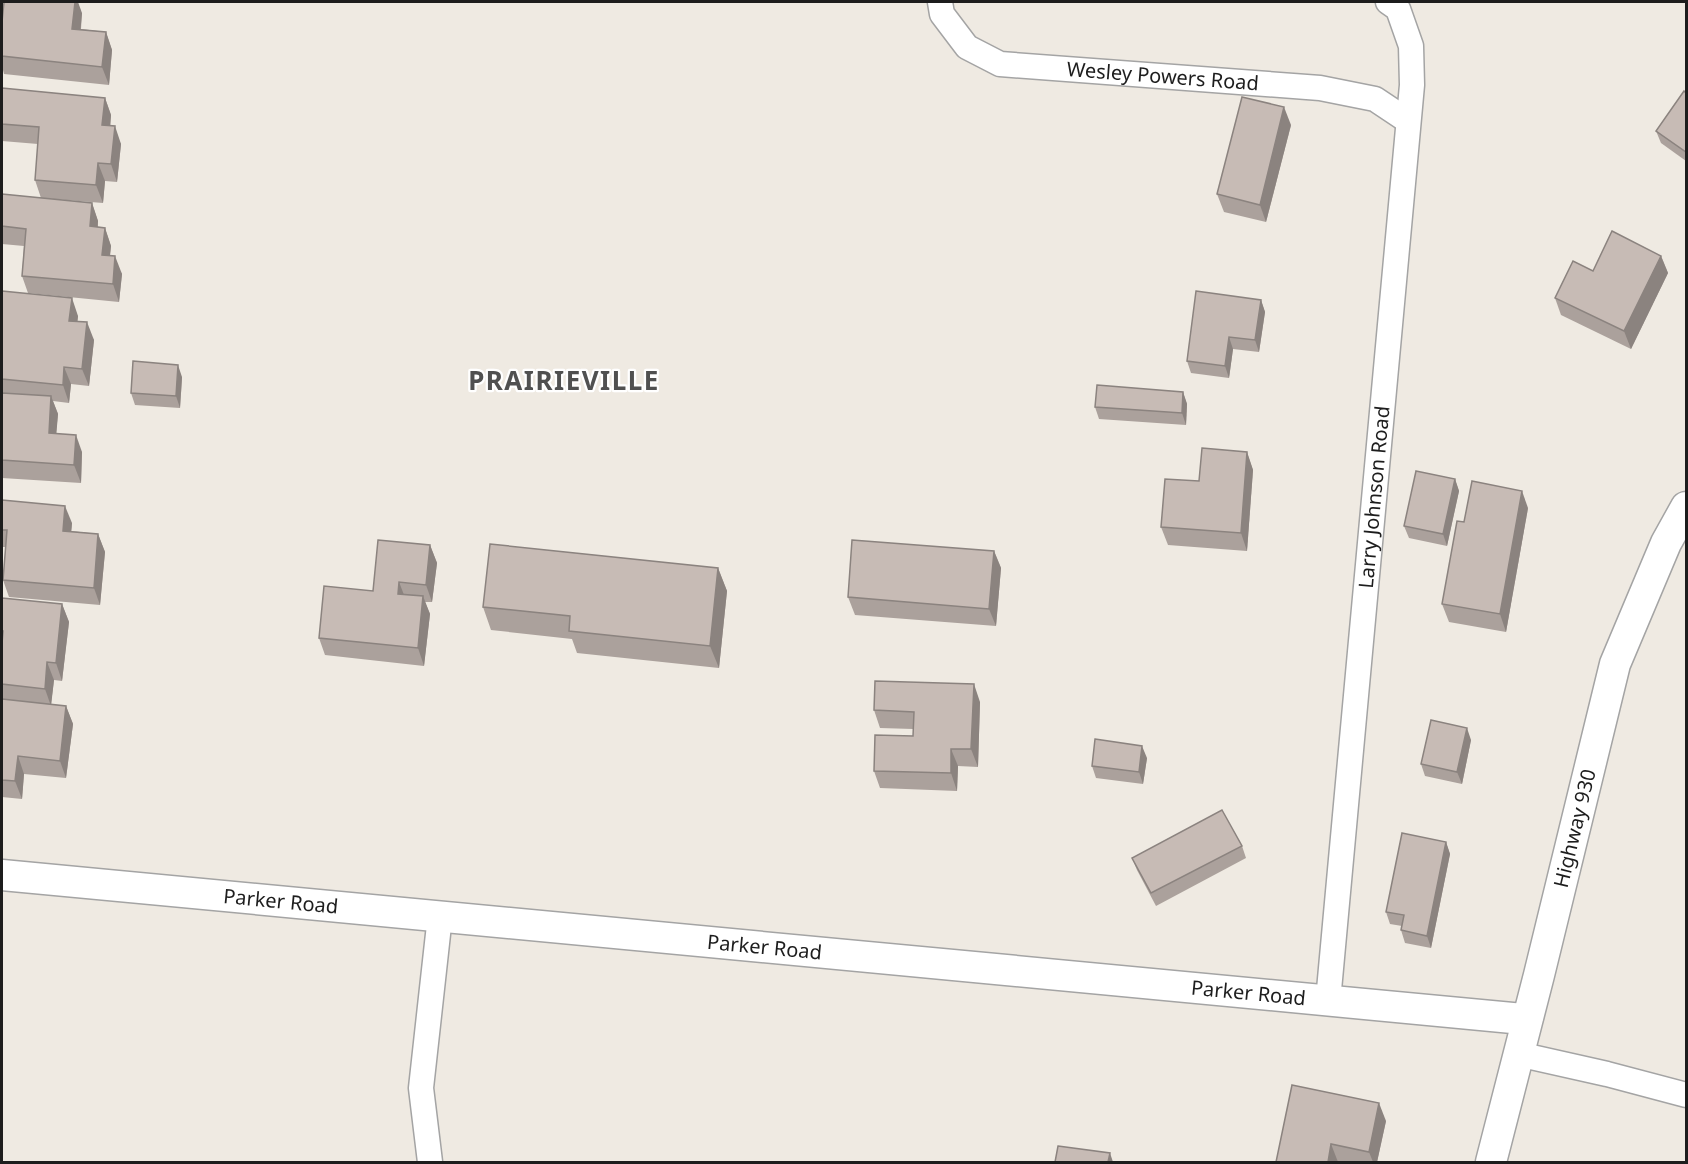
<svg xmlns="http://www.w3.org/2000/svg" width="1688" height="1164" font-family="'Noto Sans',sans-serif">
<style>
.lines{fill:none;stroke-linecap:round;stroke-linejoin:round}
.minor-casing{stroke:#a4a4a4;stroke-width:27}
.tertiary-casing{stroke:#a4a4a4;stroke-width:33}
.minor{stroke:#fff;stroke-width:24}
.tertiary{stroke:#fff;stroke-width:30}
.wall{fill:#aba19c}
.shaded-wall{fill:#8b837f}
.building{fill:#c7bbb5;stroke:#8b837f;stroke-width:1.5}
.labels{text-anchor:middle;stroke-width:4.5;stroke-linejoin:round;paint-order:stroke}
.street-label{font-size:20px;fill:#1d1d1d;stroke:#fff}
.district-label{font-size:26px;font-weight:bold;letter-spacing:1.5px;fill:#505050;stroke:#fff}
</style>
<rect width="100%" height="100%" fill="#efeae2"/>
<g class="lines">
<defs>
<g id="minor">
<path id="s1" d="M 940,2 L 942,14 L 967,47 L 1000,64 L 1320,88 L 1375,99 L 1408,121"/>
<path id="s2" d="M 1328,1001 L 1412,85 L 1411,46 L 1398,9 L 1388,2"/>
<path d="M 1518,1054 L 1607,1074 L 1686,1095"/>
<path d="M 430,1162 L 421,1088 L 440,916"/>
</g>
<g id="tertiary">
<path id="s3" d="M 2,875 L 1523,1019 L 1528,1016"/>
<path id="s4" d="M 1491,1162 L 1539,975 L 1615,664 L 1666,543 L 1686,507"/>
</g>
</defs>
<!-- minor casing -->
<use href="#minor" class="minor-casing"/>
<!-- tertiary casing -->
<use href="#tertiary" class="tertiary-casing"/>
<!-- minor -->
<use href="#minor" class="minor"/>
<!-- tertiary -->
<use href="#tertiary" class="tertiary"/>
</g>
<!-- wall -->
<g class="wall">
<path d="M 82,13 L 81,29 L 106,32 L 112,50 L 109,85 L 4,74 L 2,66 L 2,22 Z"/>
<path d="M 2,88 L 105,98 L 111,115 L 110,126 L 121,144 L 117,182 L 105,181 L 103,203 L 41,198 L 35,180 L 38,144 L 2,141 Z"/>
<path d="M 1686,93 L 1686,161 L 1661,143 L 1656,131 Z"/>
<path d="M 1291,125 L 1266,222 L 1224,212 L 1217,194 Z"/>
<path d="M 2,194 L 92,203 L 98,221 L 98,227 L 105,228 L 111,246 L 110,256 L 122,274 L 119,302 L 28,293 L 22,276 L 24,246 L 2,244 Z"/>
<path d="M 1661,256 L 1668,273 L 1631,349 L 1561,315 L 1555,298 L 1593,271 Z"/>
<path d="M 2,291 L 78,316 L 77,321 L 94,340 L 89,386 L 71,384 L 69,403 L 53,401 L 58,414 L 56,433 L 82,452 L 81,483 L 2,478 Z"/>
<path d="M 1261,300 L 1265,312 L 1259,352 L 1233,349 L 1229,378 L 1191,373 L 1187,361 Z"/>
<path d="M 182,377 L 180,408 L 135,405 L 131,393 Z"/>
<path d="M 1183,392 L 1187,404 L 1186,425 L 1099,419 L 1095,407 Z"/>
<path d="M 1247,452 L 1253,470 L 1247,551 L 1168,545 L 1161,527 Z"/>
<path d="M 1455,479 L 1459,491 L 1447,546 L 1409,538 L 1404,526 Z"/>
<path d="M 2,500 L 72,523 L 71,531 L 98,534 L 105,552 L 100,605 L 9,597 L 3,580 L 6,547 L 2,547 Z"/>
<path d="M 1528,508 L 1506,632 L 1449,622 L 1442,604 Z"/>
<path d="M 430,545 L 437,563 L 432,602 L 425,602 L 430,614 L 424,666 L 325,655 L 319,638 L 373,591 Z"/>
<path d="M 994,551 L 1001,568 L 996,626 L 855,615 L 848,597 Z"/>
<path d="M 718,568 L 727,591 L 719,668 L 577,653 L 572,639 L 491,630 L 483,607 Z"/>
<path d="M 2,598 L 62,604 L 69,622 L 62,681 L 54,680 L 51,704 L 66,706 L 73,724 L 66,778 L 24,774 L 22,799 L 2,797 L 2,699 L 3,699 L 2,695 Z"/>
<path d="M 980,702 L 978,767 L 958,766 L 957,791 L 880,788 L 874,771 L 913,736 L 913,729 L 880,728 L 874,710 Z"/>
<path d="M 1471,740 L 1462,784 L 1425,776 L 1421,764 Z"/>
<path d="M 1147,758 L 1143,784 L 1096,778 L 1092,766 Z"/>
<path d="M 1446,842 L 1450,854 L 1431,948 L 1405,943 L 1401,930 L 1402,926 L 1390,924 L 1386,912 Z"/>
<path d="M 1242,846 L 1246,858 L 1156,906 L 1137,870 L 1132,858 Z"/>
<path d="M 1386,1121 L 1377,1162 L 1276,1162 Z"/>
</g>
<!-- shaded-wall -->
<g class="shaded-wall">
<path d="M 75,2 L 78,2 L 82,13 L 79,46 L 72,29 Z"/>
<path d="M 106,32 L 112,50 L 109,85 L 102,67 Z"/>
<path d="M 105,98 L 111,115 L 109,143 L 102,125 Z"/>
<path d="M 1284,107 L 1291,125 L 1266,222 L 1260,205 Z"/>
<path d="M 115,126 L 121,144 L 117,182 L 111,164 Z"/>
<path d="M 98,163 L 105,181 L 103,203 L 96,185 Z"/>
<path d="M 92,203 L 98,221 L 96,244 L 90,226 Z"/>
<path d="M 105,228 L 111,246 L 108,272 L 102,255 Z"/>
<path d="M 115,256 L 122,274 L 119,302 L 113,284 Z"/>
<path d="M 1661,256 L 1668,273 L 1631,349 L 1624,331 Z"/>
<path d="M 72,298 L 78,316 L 76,338 L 69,321 Z"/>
<path d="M 1261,300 L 1265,312 L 1259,352 L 1255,340 Z"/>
<path d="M 87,322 L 94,340 L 89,386 L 82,369 Z"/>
<path d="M 1229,337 L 1233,349 L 1229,378 L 1225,366 Z"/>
<path d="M 178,365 L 182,377 L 180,408 L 176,396 Z"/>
<path d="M 64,367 L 71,384 L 69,403 L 63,385 Z"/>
<path d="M 1183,392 L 1187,404 L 1186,425 L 1182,413 Z"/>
<path d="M 51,396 L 58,414 L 55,450 L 49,433 Z"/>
<path d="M 76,435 L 82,452 L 81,483 L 74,465 Z"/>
<path d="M 1247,452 L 1253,470 L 1247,551 L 1241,533 Z"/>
<path d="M 1455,479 L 1459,491 L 1447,546 L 1443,534 Z"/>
<path d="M 1522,491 L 1528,508 L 1506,632 L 1500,614 Z"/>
<path d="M 65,506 L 72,523 L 70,548 L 63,531 Z"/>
<path d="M 98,534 L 105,552 L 100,605 L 94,588 Z"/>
<path d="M 430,545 L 437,563 L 432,602 L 426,585 Z"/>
<path d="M 994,551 L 1001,568 L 996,626 L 989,609 Z"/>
<path d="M 718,568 L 727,591 L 719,668 L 710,646 Z"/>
<path d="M 399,582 L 406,600 L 398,594 Z"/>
<path d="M 423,596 L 430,614 L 424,666 L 418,648 Z"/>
<path d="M 62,604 L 69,622 L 62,681 L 56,663 Z"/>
<path d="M 47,662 L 54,680 L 51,706 L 45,689 Z"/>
<path d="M 974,684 L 980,702 L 978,767 L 971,749 Z"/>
<path d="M 66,706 L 73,724 L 66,778 L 60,761 Z"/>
<path d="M 1467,728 L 1471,740 L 1462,784 L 1457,772 Z"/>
<path d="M 1142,746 L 1147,758 L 1143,784 L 1139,772 Z"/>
<path d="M 951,749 L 958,766 L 957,791 L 951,773 Z"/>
<path d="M 18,756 L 24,774 L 22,799 L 15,781 Z"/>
<path d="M 1446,842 L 1450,854 L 1431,948 L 1427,936 Z"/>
<path d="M 1379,1103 L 1386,1121 L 1377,1162 L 1373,1162 L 1369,1152 Z"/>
<path d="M 1331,1144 L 1338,1162 L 1328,1162 Z"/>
<path d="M 1110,1153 L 1113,1162 L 1108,1162 Z"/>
</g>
<!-- building -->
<g class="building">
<path d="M 4,2 L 75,2 L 72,29 L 106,32 L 102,67 L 2,56 L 2,22 Z"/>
<path d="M 2,88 L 105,98 L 102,125 L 115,126 L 111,164 L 98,163 L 96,185 L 35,180 L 39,127 L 2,124 Z"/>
<path d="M 1684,91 L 1686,93 L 1686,152 L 1656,131 Z"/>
<path d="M 1242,97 L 1284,107 L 1260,205 L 1217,194 Z"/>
<path d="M 2,194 L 92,203 L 90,226 L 105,228 L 102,255 L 115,256 L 113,284 L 22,276 L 26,229 L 2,226 Z"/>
<path d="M 1612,231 L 1661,256 L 1624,331 L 1555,298 L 1573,261 L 1593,271 Z"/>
<path d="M 2,291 L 72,298 L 69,321 L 87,322 L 82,369 L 64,367 L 63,385 L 2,379 Z"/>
<path d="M 1196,291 L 1261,300 L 1255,340 L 1229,337 L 1225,366 L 1187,361 Z"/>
<path d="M 133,361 L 178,365 L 176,396 L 131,393 Z"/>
<path d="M 1097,385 L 1183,392 L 1182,413 L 1095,407 Z"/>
<path d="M 2,393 L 51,396 L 49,433 L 76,435 L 74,465 L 2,460 Z"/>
<path d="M 1202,448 L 1247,452 L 1241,533 L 1161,527 L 1165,479 L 1199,481 Z"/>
<path d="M 1416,471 L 1455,479 L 1443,534 L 1404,526 Z"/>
<path d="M 1472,481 L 1522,491 L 1500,614 L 1442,604 L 1457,521 L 1464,522 Z"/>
<path d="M 2,500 L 65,506 L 63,531 L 98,534 L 94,588 L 3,580 L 7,530 L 2,530 Z"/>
<path d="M 378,540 L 430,545 L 426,585 L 399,582 L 398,594 L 423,596 L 418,648 L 319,638 L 324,586 L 373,591 Z"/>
<path d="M 852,540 L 994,551 L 989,609 L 848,597 Z"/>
<path d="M 490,544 L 718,568 L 710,646 L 569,631 L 570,616 L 483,607 Z"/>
<path d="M 2,598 L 62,604 L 56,663 L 47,662 L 45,689 L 2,684 L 2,644 L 3,631 L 2,631 Z"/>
<path d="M 875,681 L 974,684 L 971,749 L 951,749 L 951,773 L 874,771 L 875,735 L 913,736 L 914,712 L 874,710 Z"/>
<path d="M 2,699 L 66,706 L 60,761 L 18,756 L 15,781 L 2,780 Z"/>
<path d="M 1431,720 L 1467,728 L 1457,772 L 1421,764 Z"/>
<path d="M 1095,739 L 1142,746 L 1139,772 L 1092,766 Z"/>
<path d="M 1222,810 L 1242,846 L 1151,893 L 1132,858 Z"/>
<path d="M 1402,833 L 1446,842 L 1427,936 L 1401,930 L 1404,915 L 1386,912 Z"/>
<path d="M 1292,1085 L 1379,1103 L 1369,1152 L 1331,1144 L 1328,1162 L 1276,1162 Z"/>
<path d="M 1058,1146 L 1110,1153 L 1108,1162 L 1055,1162 Z"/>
</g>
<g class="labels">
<!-- street labels -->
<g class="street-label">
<text dy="7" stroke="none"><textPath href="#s1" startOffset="254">Wesley Powers Road</textPath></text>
<text dy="7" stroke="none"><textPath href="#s2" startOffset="506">Larry Johnson Road</textPath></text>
<text dy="7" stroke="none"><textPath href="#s4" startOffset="344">Highway 930</textPath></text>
<text dy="7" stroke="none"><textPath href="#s3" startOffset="280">Parker Road</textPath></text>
<text dy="7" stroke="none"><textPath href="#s3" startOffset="766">Parker Road</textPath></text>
<text dy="7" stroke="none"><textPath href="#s3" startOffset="1252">Parker Road</textPath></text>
</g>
<!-- district labels -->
<g class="district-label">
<text x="564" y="390">PRAIRIEVILLE</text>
</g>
</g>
<!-- border -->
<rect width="1688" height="1164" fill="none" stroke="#1d1d1d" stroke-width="6"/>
</svg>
